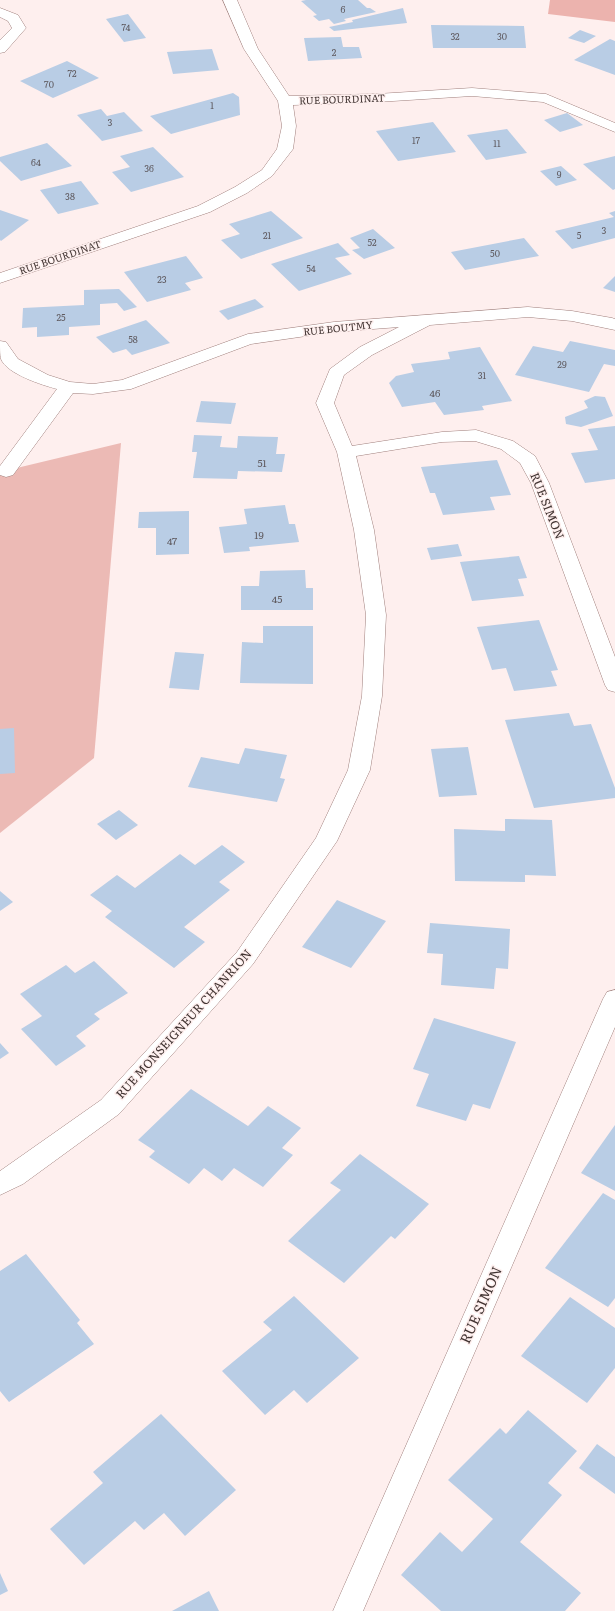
<svg xmlns="http://www.w3.org/2000/svg" width="615" height="1611" font-family="Literata,serif">
<style>
.green{fill:#ecbab5}
.forest{fill:#ecb3ae}
.building{fill:#b9cde5}
.lines{fill:none;stroke-linecap:round;stroke-linejoin:round}
.minor-casing{stroke:#a0807d;stroke-width:1}
.minor{fill:#fff;fill-rule:evenodd}
.labels{text-anchor:middle;stroke-width:3;stroke-linejoin:round;paint-order:stroke}
.far-number-label{font-size:9px;fill:#5f5a5f}
.far-street-label{font-size:10px;fill:#413432;stroke:#feefee}
.number-label{font-size:10px;fill:#5f5a5f}
.street-label{font-size:12px;fill:#413432;stroke:#feefee}
.near-street-label{font-size:14px;fill:#413432;stroke:#feefee}
</style>
<rect width="100%" height="100%" fill="#feefee"/>
<!-- green -->
<path class="green" d="M 121,443 L 94,758 L 0,833 L 0,472 Z"/>
<!-- forest -->
<path class="forest" d="M 550,0 L 615,0 L 615,22 L 548,14 Z"/>
<!-- building -->
<g class="building">
<path d="M 306,0 L 358,0 L 367,8 L 370,8 L 376,12 L 344,19 L 346,21 L 334,24 L 329,19 L 319,21 L 313,16 L 317,15 L 301,1 Z"/>
<path d="M 403,8 L 407,23 L 334,31 L 329,27 L 353,22 L 352,20 Z"/>
<path d="M 128,14 L 146,38 L 124,42 L 106,19 Z"/>
<path d="M 431,25 L 524,26 L 526,48 L 433,48 Z"/>
<path d="M 580,30 L 596,36 L 584,43 L 568,38 Z"/>
<path d="M 341,37 L 343,47 L 359,47 L 362,58 L 308,61 L 304,38 Z"/>
<path d="M 610,39 L 615,41 L 615,75 L 574,60 Z"/>
<path d="M 212,49 L 219,70 L 173,74 L 167,52 Z"/>
<path d="M 67,61 L 99,78 L 53,98 L 20,81 Z"/>
<path d="M 233,93 L 239,97 L 240,115 L 171,134 L 150,116 Z"/>
<path d="M 101,109 L 107,116 L 124,112 L 143,131 L 102,141 L 77,115 Z"/>
<path d="M 567,113 L 583,125 L 560,132 L 544,120 Z"/>
<path d="M 433,122 L 456,152 L 398,161 L 376,131 Z"/>
<path d="M 507,129 L 527,153 L 486,160 L 467,135 Z"/>
<path d="M 47,143 L 72,166 L 21,181 L 0,161 L 0,157 Z"/>
<path d="M 153,147 L 184,177 L 131,192 L 112,172 L 130,167 L 120,156 Z"/>
<path d="M 615,156 L 615,189 L 613,190 L 583,164 Z"/>
<path d="M 561,166 L 577,180 L 556,186 L 540,171 Z"/>
<path d="M 81,181 L 99,204 L 58,214 L 40,190 Z"/>
<path d="M 0,210 L 29,220 L 1,241 L 0,240 Z"/>
<path d="M 271,211 L 303,238 L 241,259 L 221,240 L 240,234 L 229,224 Z"/>
<path d="M 615,211 L 615,238 L 572,249 L 555,231 L 614,217 L 609,213 Z"/>
<path d="M 373,229 L 395,248 L 364,259 L 352,250 L 360,248 L 350,238 Z"/>
<path d="M 524,238 L 539,256 L 465,270 L 451,252 Z"/>
<path d="M 338,243 L 350,255 L 335,258 L 352,274 L 299,291 L 271,264 Z"/>
<path d="M 186,256 L 203,278 L 185,283 L 191,290 L 147,302 L 124,272 Z"/>
<path d="M 615,276 L 615,292 L 603,288 Z"/>
<path d="M 119,289 L 137,307 L 124,311 L 117,303 L 100,304 L 100,325 L 69,327 L 69,335 L 37,337 L 37,327 L 22,328 L 23,308 L 84,305 L 84,290 Z"/>
<path d="M 255,299 L 264,307 L 228,320 L 219,311 Z"/>
<path d="M 146,320 L 170,343 L 132,355 L 126,349 L 113,353 L 96,337 Z"/>
<path d="M 570,341 L 615,350 L 615,366 L 604,364 L 589,392 L 515,375 L 533,346 L 563,352 Z"/>
<path d="M 480,347 L 512,401 L 482,406 L 484,410 L 444,415 L 435,402 L 402,407 L 389,383 L 396,376 L 414,372 L 411,364 L 450,359 L 448,352 Z"/>
<path d="M 595,396 L 605,397 L 613,416 L 581,427 L 566,424 L 565,417 L 588,408 L 584,401 Z"/>
<path d="M 201,401 L 236,403 L 231,424 L 196,422 Z"/>
<path d="M 615,426 L 615,479 L 585,483 L 571,453 L 598,450 L 588,429 Z"/>
<path d="M 194,435 L 222,436 L 220,447 L 237,448 L 238,436 L 278,437 L 276,454 L 285,454 L 282,472 L 238,471 L 237,479 L 193,478 L 197,452 L 192,452 Z"/>
<path d="M 497,460 L 511,495 L 490,497 L 495,510 L 443,515 L 435,493 L 430,493 L 421,467 Z"/>
<path d="M 285,505 L 289,524 L 295,524 L 299,542 L 249,547 L 250,551 L 224,553 L 219,527 L 247,524 L 244,509 Z"/>
<path d="M 189,511 L 189,554 L 156,555 L 156,528 L 138,528 L 139,512 Z"/>
<path d="M 458,544 L 462,556 L 431,560 L 427,548 Z"/>
<path d="M 519,556 L 527,578 L 518,579 L 524,596 L 472,601 L 460,562 Z"/>
<path d="M 305,570 L 306,588 L 313,588 L 313,610 L 241,610 L 241,586 L 259,586 L 260,571 Z"/>
<path d="M 539,620 L 558,670 L 551,671 L 557,686 L 514,691 L 506,668 L 492,670 L 477,627 Z"/>
<path d="M 263,626 L 313,626 L 313,684 L 240,683 L 242,642 L 263,643 Z"/>
<path d="M 175,652 L 204,654 L 199,690 L 169,688 Z"/>
<path d="M 569,713 L 574,726 L 591,724 L 615,788 L 615,798 L 534,808 L 505,720 Z"/>
<path d="M 14,728 L 15,773 L 0,774 L 0,729 Z"/>
<path d="M 468,747 L 477,795 L 439,797 L 431,749 Z"/>
<path d="M 245,748 L 287,755 L 280,778 L 285,779 L 277,802 L 188,787 L 201,757 L 239,764 Z"/>
<path d="M 119,810 L 138,825 L 116,840 L 97,824 Z"/>
<path d="M 505,819 L 552,820 L 556,876 L 525,875 L 525,882 L 455,881 L 454,829 L 505,831 Z"/>
<path d="M 222,845 L 245,862 L 219,882 L 230,890 L 184,927 L 205,942 L 174,968 L 105,917 L 112,911 L 90,895 L 117,875 L 135,888 L 180,854 L 195,865 Z"/>
<path d="M 0,891 L 13,902 L 0,911 Z"/>
<path d="M 337,900 L 386,921 L 351,968 L 302,947 Z"/>
<path d="M 430,923 L 510,929 L 508,969 L 496,968 L 494,989 L 441,985 L 443,954 L 427,953 Z"/>
<path d="M 94,961 L 128,993 L 94,1014 L 100,1019 L 76,1036 L 86,1046 L 56,1066 L 21,1029 L 42,1016 L 20,994 L 66,965 L 75,973 Z"/>
<path d="M 434,1018 L 516,1042 L 490,1109 L 473,1104 L 466,1121 L 416,1106 L 429,1074 L 413,1069 Z"/>
<path d="M 0,1043 L 9,1053 L 0,1059 Z"/>
<path d="M 191,1089 L 248,1126 L 268,1106 L 301,1128 L 282,1148 L 293,1155 L 263,1187 L 234,1168 L 222,1181 L 204,1168 L 189,1184 L 149,1157 L 155,1151 L 138,1140 Z"/>
<path d="M 615,1125 L 615,1191 L 581,1173 Z"/>
<path d="M 360,1154 L 429,1204 L 395,1239 L 391,1236 L 344,1283 L 288,1241 L 341,1190 L 330,1183 Z"/>
<path d="M 603,1193 L 615,1200 L 615,1298 L 608,1307 L 545,1268 Z"/>
<path d="M 26,1254 L 80,1320 L 77,1323 L 94,1344 L 9,1402 L 0,1391 L 0,1271 Z"/>
<path d="M 294,1296 L 359,1358 L 307,1403 L 294,1390 L 265,1415 L 222,1371 L 272,1330 L 263,1322 Z"/>
<path d="M 570,1297 L 615,1328 L 615,1368 L 587,1403 L 521,1356 Z"/>
<path d="M 528,1410 L 577,1451 L 548,1483 L 562,1495 L 520,1542 L 581,1593 L 565,1611 L 441,1611 L 401,1575 L 440,1532 L 462,1552 L 493,1519 L 448,1480 L 500,1428 L 506,1434 Z"/>
<path d="M 161,1414 L 236,1490 L 185,1536 L 164,1513 L 144,1530 L 135,1521 L 84,1565 L 50,1529 L 103,1483 L 93,1472 Z"/>
<path d="M 597,1444 L 615,1457 L 615,1494 L 579,1468 Z"/>
<path d="M 0,1573 L 8,1591 L 0,1595 Z"/>
<path d="M 209,1591 L 219,1611 L 172,1611 Z"/>
</g>
<g class="lines">
<defs>
<g id="minor">
<path d="M 223,0 L 237,0 L 258,49 L 289,96 L 377,94 L 472,88 L 546,94 L 615,123 L 615,132 L 543,102 L 472,96 L 377,102 L 293,105 L 296,126 L 293,149 L 272,176 L 247,193 L 210,212 L 0,283 L 0,273 L 198,206 L 235,187 L 262,170 L 277,149 L 282,126 L 278,101 L 244,49 Z"/>
<path d="M 0,8 L 18,15 L 26,28 L 5,52 L 0,53 L 0,40 L 12,28 L 8,21 L 0,17 Z"/>
<path d="M 528,307 L 572,311 L 612,318 L 615,319 L 615,330 L 572,321 L 528,317 L 430,325 L 372,355 L 344,375 L 334,403 L 352,446 L 442,432 L 476,430 L 513,441 L 535,456 L 549,483 L 615,657 L 615,692 L 608,690 L 605,685 L 531,483 L 520,463 L 501,449 L 475,441 L 442,442 L 356,456 L 374,530 L 386,615 L 382,696 L 370,770 L 337,841 L 253,964 L 119,1114 L 23,1184 L 0,1195 L 0,1171 L 101,1100 L 237,952 L 316,838 L 348,770 L 362,696 L 366,615 L 354,530 L 337,452 L 316,403 L 330,369 L 360,347 L 399,327 L 334,332 L 251,344 L 131,389 L 93,394 L 73,393 L 13,475 L 6,477 L 0,475 L 0,466 L 57,389 C 42,385 7,374 1,359 C 0,355 0,346 0,341 L 6,342 L 18,359 L 48,375 L 70,382 L 93,384 L 122,380 L 248,334 L 334,322 Z"/>
<path d="M 615,990 L 615,1027 L 363,1611 L 333,1611 L 603,999 L 607,992 Z"/>
</g>
</defs>
<!-- minor casing -->
<use href="#minor" class="minor-casing"/>
<!-- minor -->
<use href="#minor" class="minor"/>
</g>
<g class="labels">
<!-- far-number labels -->
<g class="far-number-label">
<text x="343" y="13">6</text>
<text x="126" y="31">74</text>
<text x="455" y="40">32</text>
<text x="502" y="40">30</text>
<text x="334" y="56">2</text>
<text x="72" y="77">72</text>
<text x="49" y="88">70</text>
<text x="212" y="109">1</text>
<text x="110" y="126">3</text>
<text x="416" y="144">17</text>
<text x="497" y="147">11</text>
<text x="36" y="166">64</text>
<text x="149" y="172">36</text>
<text x="559" y="178">9</text>
<text x="70" y="200">38</text>
<text x="604" y="234">3</text>
<text x="267" y="239">21</text>
<text x="579" y="239">5</text>
<text x="372" y="246">52</text>
<text x="495" y="257">50</text>
<text x="311" y="272">54</text>
<text x="162" y="283">23</text>
<text x="61" y="321">25</text>
<text x="133" y="343">58</text>
<text x="562" y="368">29</text>
<text x="482" y="379">31</text>
</g>
<!-- far-street labels -->
<g class="far-street-label">
<text transform="translate(342 99) rotate(-2)" y="4">RUE BOURDINAT</text>
<text transform="translate(60 257) rotate(-19)" y="4">RUE BOURDINAT</text>
<text transform="translate(338 328) rotate(-6)" y="4">RUE BOUTMY</text>
</g>
<!-- number labels -->
<g class="number-label">
<text x="435" y="397">46</text>
<text x="262" y="467">51</text>
<text x="259" y="539">19</text>
<text x="172" y="545">47</text>
<text x="277" y="603">45</text>
</g>
<!-- street labels -->
<g class="street-label">
<text transform="translate(547 506) rotate(68)" y="4">RUE SIMON</text>
<text transform="translate(184 1024) rotate(-48)" y="4">RUE MONSEIGNEUR CHANRION</text>
</g>
<!-- near-street labels -->
<g class="near-street-label">
<text transform="translate(481 1305) rotate(-66)" y="5">RUE SIMON</text>
</g>
</g>
</svg>
